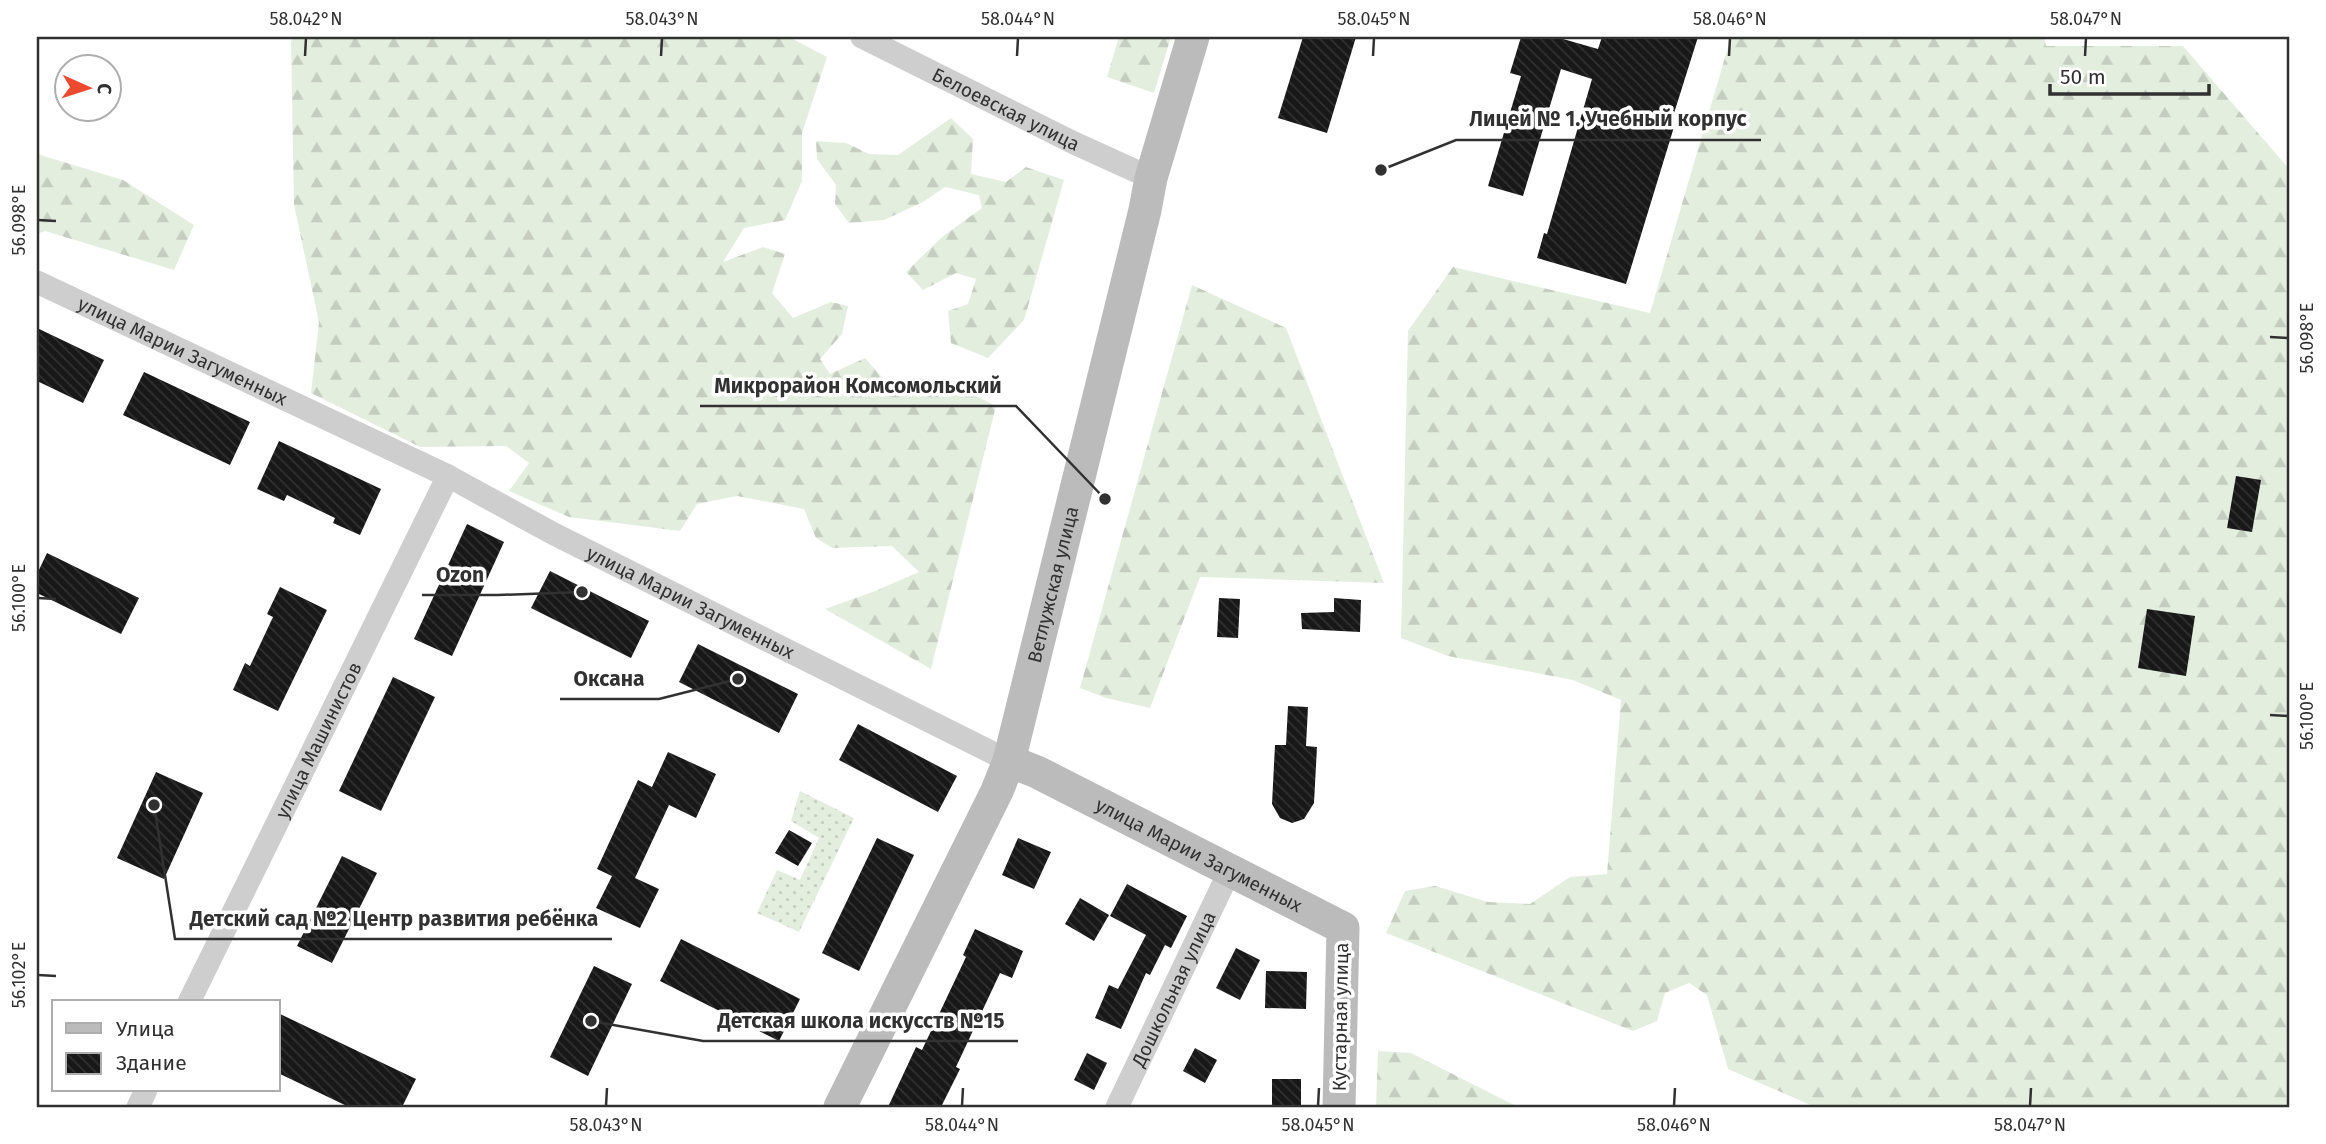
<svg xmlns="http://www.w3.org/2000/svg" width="2326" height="1144" font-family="'Fira Sans',sans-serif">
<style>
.grass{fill:url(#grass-dots)}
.forest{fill:url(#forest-firs)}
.building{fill:url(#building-back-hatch)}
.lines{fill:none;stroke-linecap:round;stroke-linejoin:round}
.street{stroke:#cecece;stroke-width:23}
.secondary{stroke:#bbb;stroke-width:33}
.ticks{fill:none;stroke:#313131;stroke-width:2.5}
.labels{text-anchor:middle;stroke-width:7;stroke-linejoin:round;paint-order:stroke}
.street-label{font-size:19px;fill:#313131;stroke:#fff}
.leader{fill:none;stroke:#313131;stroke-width:2.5}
.callout-dot{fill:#313131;stroke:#fff;stroke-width:2.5}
.callout-label{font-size:21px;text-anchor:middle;font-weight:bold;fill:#313131;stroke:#fff;stroke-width:7;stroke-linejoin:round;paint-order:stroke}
.neatline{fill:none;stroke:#313131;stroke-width:2.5}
.ticks-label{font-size:18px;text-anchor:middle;fill:#313131}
</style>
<defs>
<pattern id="grass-dots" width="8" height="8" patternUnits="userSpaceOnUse" patternTransform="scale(1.75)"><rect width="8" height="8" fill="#e4eedf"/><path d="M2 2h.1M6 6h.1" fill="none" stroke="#c4cdc0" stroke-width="1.8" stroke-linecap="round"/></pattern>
<pattern id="forest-firs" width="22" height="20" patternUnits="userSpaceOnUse" patternTransform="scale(1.75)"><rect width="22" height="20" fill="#e4eedf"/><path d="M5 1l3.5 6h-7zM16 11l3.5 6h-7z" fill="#c4cdc0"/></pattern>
<pattern id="building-back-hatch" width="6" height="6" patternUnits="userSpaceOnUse" patternTransform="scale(1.75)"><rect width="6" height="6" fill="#181818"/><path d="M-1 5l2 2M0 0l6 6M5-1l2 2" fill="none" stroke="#313131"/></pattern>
</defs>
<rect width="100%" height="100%" fill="#fff"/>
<!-- grass -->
<path class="grass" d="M 800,791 L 854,818 L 799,932 L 757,913 L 777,870 L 800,880 L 819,838 L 791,821 Z"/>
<!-- forest -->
<g class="forest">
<path d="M 293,37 L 789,37 L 827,57 L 802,133 L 802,181 L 785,220 L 744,228 L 723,262 L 763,247 L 785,254 L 772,293 L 793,318 L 831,302 L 848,306 L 842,334 L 820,359 L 830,374 L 865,358 L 895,392 L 951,383 L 996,406 L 931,669 L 825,609 L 875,591 L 919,572 L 892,546 L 832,548 L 816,538 L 804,509 L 737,496 L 697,504 L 680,531 L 569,517 L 509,491 L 529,463 L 506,446 L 420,447 L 311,393 L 319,322 L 294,205 L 291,42 Z"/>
<path d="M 1119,37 L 1171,37 L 1154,93 L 1107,77 Z"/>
<path d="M 1731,37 L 2044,37 L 2046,46 L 2183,46 L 2289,169 L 2289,1107 L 1815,1107 L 1728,1069 L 1707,995 L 1689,983 L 1665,993 L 1657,1021 L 1633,1031 L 1386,933 L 1405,891 L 1435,886 L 1488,902 L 1530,904 L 1570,877 L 1607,874 L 1621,700 L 1573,680 L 1448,656 L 1401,638 L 1408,331 L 1453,267 L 1650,313 Z"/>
<path d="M 951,118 L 973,139 L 971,174 L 1006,182 L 1026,167 L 1064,180 L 1024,320 L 988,358 L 951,343 L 948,311 L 968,304 L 976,279 L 956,273 L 923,290 L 906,272 L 942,237 L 982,208 L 979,195 L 945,187 L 923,202 L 884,220 L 849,223 L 835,204 L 836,185 L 817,159 L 816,141 L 846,143 L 869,154 L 898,155 Z"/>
<path d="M 37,154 L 123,180 L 194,225 L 174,270 L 45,231 L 37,234 Z"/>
<path d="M 1192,285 L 1286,328 L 1384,583 L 1200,577 L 1150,708 L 1106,698 L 1080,688 Z"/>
<path d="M 1378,1051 L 1411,1053 L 1518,1107 L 1376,1107 Z"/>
</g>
<!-- building -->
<g class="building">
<path d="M 1303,37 L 1356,37 L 1327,133 L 1278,118 Z"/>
<path d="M 1521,37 L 1556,37 L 1598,49 L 1602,37 L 1698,37 L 1670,126 L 1674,127 L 1626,284 L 1537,258 L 1544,233 L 1547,234 L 1592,79 L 1561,69 L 1523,196 L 1488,186 L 1521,76 L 1510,73 Z"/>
<path d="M 37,328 L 104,360 L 83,403 L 37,381 Z"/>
<path d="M 144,372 L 250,422 L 230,465 L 123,415 Z"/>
<path d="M 279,441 L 381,489 L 360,535 L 333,523 L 335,518 L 287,495 L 284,501 L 257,489 Z"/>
<path d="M 2236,476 L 2261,480 L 2252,532 L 2227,528 Z"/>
<path d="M 467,524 L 504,542 L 452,656 L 414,639 Z"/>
<path d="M 47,553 L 139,598 L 121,634 L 37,593 L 37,574 Z"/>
<path d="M 550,571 L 649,621 L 631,658 L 531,608 Z"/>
<path d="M 280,587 L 327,610 L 278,711 L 233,690 L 245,663 L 250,666 L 273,617 L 267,614 Z"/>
<path d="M 1219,598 L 1240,599 L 1238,638 L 1217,637 Z"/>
<path d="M 1334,598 L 1361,600 L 1360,632 L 1302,629 L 1301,613 L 1334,612 Z"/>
<path d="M 2147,609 L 2195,616 L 2186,676 L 2138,668 Z"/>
<path d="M 698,644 L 798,694 L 779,733 L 679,682 Z"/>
<path d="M 393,677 L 435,697 L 381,811 L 339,791 Z"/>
<path d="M 1288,706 L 1308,707 L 1306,746 L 1317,747 L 1314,803 L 1304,819 L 1292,823 L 1280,818 L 1272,804 L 1275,745 L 1286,745 Z"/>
<path d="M 858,724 L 957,776 L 938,812 L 839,760 Z"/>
<path d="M 668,752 L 716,774 L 696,818 L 669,805 L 635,878 L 659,889 L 640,928 L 596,908 L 612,876 L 597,869 L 638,780 L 652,787 Z"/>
<path d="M 156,772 L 203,793 L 164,879 L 117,858 Z"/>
<path d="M 789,830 L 812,843 L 798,866 L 775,853 Z"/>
<path d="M 877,838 L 914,855 L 859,971 L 822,953 Z"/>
<path d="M 1018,838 L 1051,852 L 1034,889 L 1002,875 Z"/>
<path d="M 342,856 L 377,873 L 332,963 L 297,946 Z"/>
<path d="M 1127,884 L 1187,916 L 1171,948 L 1165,945 L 1150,975 L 1146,973 L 1121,1029 L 1095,1018 L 1109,985 L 1118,989 L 1146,935 L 1110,916 Z"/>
<path d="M 1080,898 L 1109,915 L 1094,941 L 1065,924 Z"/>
<path d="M 975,929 L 1023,951 L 1012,978 L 1000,973 L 956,1067 L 960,1069 L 941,1107 L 888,1107 L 916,1047 L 922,1050 L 966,957 L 963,955 Z"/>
<path d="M 681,939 L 800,999 L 779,1041 L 660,981 Z"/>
<path d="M 1236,948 L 1260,960 L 1240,1000 L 1216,988 Z"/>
<path d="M 594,966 L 632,984 L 588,1076 L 550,1057 Z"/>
<path d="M 1266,971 L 1307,972 L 1306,1009 L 1265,1008 Z"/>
<path d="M 278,1013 L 416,1079 L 402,1107 L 349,1107 L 278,1073 Z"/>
<path d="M 1195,1048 L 1217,1060 L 1205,1083 L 1183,1071 Z"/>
<path d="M 1087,1053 L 1107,1063 L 1094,1090 L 1074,1080 Z"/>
<rect x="1272" y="1079" width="29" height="28"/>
</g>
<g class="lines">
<!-- street -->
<g class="street">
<path id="s1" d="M 862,37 L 1072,142 L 1151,178"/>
<path id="s2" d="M 37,282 L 448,476 L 554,534 L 1009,761"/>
<path id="s3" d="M 189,1002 L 448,476"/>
<path d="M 138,1107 L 146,1090"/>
<path id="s4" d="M 1117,1107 L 1230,870"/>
</g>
<!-- secondary -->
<g class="secondary">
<path id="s5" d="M 1009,761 L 1037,772 L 1343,928 L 1339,1107"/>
<path id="s6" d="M 840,1107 L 997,791 L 1009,761 L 1145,210 L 1151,178 L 1193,37"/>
</g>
</g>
<!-- ticks -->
<path class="ticks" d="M 305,56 L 306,38M 661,56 L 662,38M 1017,56 L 1018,38M 1373,56 L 1374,38M 1729,56 L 1730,38M 2085,56 L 2086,38M 38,220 L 56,221M 2270,337 L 2288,338M 38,598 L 56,599M 2270,715 L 2288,716M 38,975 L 56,976M 606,1106 L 607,1088M 962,1106 L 963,1088M 1318,1106 L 1319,1088M 1674,1106 L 1675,1088M 2030,1106 L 2031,1088"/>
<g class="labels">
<!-- street labels -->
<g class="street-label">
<text dy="7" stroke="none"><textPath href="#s1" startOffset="161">Белоевская улица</textPath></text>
<text dy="7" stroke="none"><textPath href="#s2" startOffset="161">улица Марии Загуменных</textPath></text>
<text dy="7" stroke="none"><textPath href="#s6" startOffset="567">Ветлужская улица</textPath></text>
<text dy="7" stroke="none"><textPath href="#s2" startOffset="728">улица Марии Загуменных</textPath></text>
<text dy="7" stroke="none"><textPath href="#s3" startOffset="292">улица Машинистов</textPath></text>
<text dy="7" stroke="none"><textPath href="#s5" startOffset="212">улица Марии Загуменных</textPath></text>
<text dy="7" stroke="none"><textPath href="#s4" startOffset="131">Дошкольная улица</textPath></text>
<text transform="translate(1340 1017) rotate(-89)" y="7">Кустарная улица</text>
</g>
</g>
<!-- callouts -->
<path class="leader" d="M1381 170L1456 140H1761M1105 499L1016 406H700M582 592L498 595H422M738 679L659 699H560M154 805L175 939H612M591 1021L703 1041H1018"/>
<g class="callout-dot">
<circle cx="1381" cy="170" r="7"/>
<circle cx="1105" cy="499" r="7"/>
<circle cx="582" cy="592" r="7"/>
<circle cx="738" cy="679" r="7"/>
<circle cx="154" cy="805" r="7"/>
<circle cx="591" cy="1021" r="7"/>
</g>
<g class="callout-label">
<text x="1608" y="126">Лицей № 1. Учебный корпус</text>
<text x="858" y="393">Микрорайон Комсомольский</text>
<text x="460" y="582">Ozon</text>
<text x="609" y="686">Оксана</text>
<text x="394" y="926">Детский сад №2 Центр развития ребёнка</text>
<text x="861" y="1028">Детская школа искусств №15</text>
</g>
<!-- border -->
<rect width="2326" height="1144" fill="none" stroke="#ffffff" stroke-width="77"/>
<!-- legend -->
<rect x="52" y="1000" width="228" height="91" fill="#ffffff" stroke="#adadad" stroke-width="2"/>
<rect x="66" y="1023" width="35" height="10" fill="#bbbbbb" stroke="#adadad" stroke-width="2"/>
<text x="116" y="1036" font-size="21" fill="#313131">Улица</text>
<rect x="66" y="1053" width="35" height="21" fill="url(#building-back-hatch)" stroke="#adadad" stroke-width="2"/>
<text x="116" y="1070" font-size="21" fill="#313131">Здание</text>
<!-- north arrow -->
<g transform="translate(88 88) rotate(93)"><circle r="33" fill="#ffffff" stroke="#adadad" stroke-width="2"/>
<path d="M0-5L12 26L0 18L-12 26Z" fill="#ed492f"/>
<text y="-10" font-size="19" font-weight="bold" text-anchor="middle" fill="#313131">С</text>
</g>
<!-- scale -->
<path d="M2050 84v10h159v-10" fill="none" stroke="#313131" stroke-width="3.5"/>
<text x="2060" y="84" font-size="21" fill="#313131" stroke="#ffffff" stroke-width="5" paint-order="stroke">50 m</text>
<rect x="38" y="38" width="2250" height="1068" class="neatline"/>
<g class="ticks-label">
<text x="306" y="25">58.042°N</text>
<text x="662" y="25">58.043°N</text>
<text x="1018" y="25">58.044°N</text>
<text x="1374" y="25">58.045°N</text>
<text x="1730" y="25">58.046°N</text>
<text x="2086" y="25">58.047°N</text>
<text transform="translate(19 220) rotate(-90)" y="6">56.098°E</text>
<text transform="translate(2307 338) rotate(-90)" y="6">56.098°E</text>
<text transform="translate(19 598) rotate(-90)" y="6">56.100°E</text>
<text transform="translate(2307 716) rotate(-90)" y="6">56.100°E</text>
<text transform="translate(19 975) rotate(-90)" y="6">56.102°E</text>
<text x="606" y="1131">58.043°N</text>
<text x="962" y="1131">58.044°N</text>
<text x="1318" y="1131">58.045°N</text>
<text x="1674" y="1131">58.046°N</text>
<text x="2030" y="1131">58.047°N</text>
</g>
</svg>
